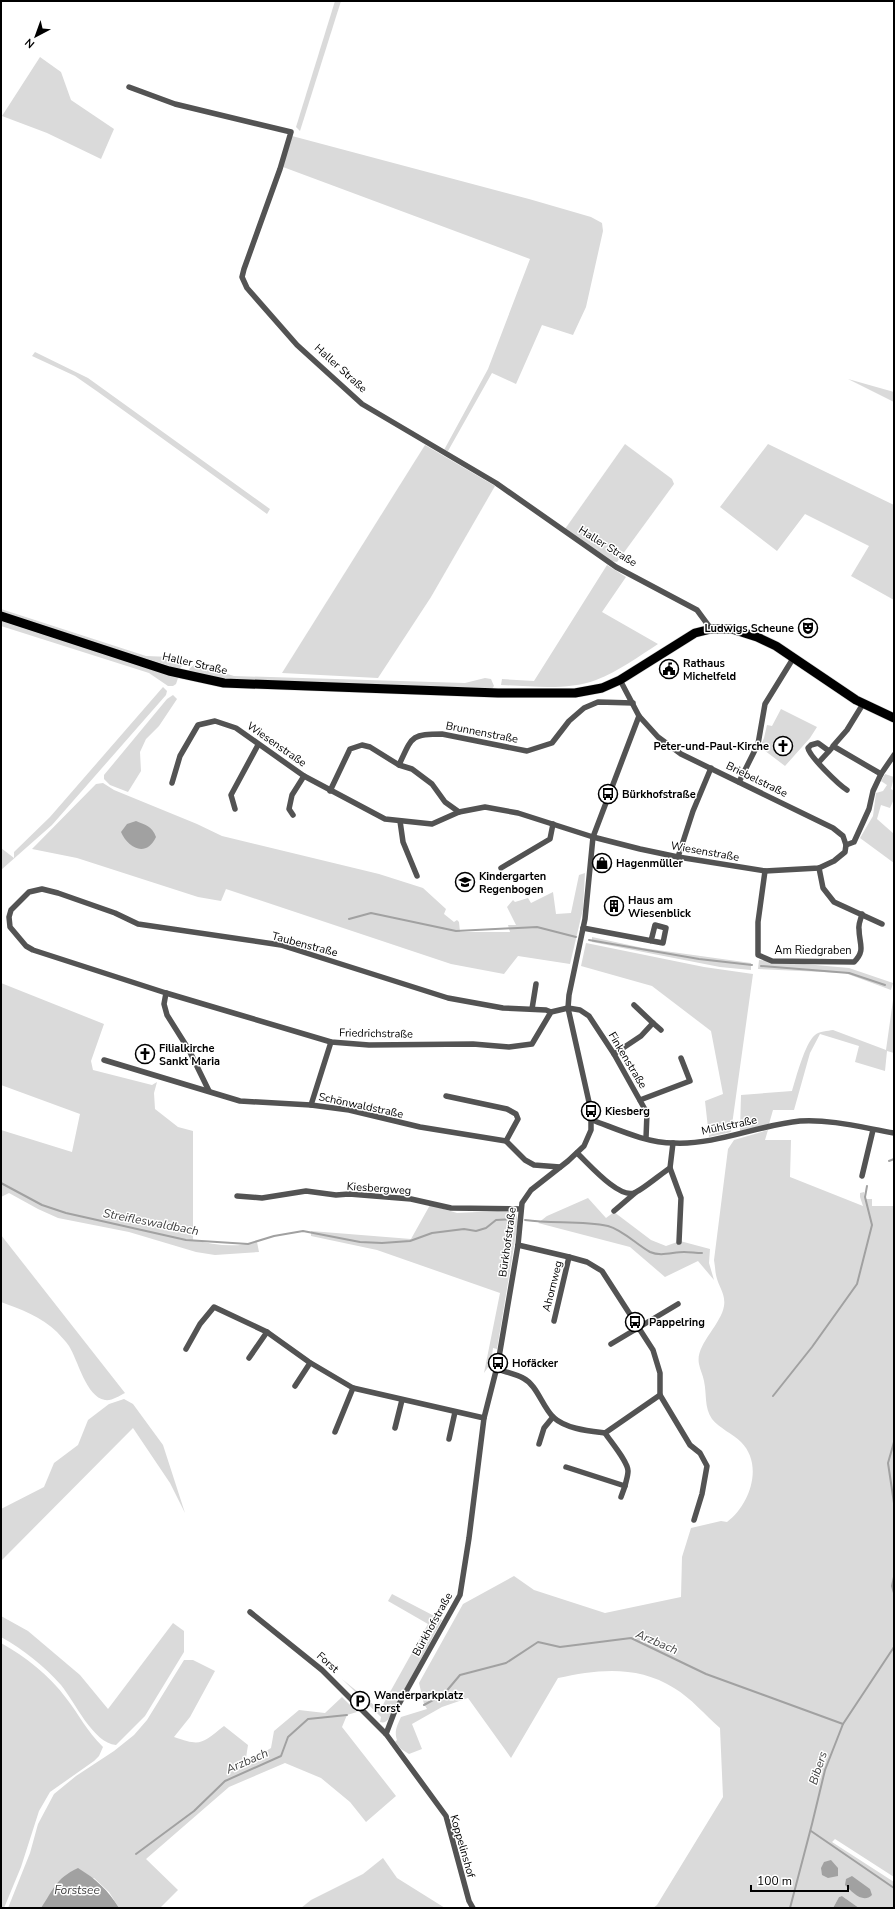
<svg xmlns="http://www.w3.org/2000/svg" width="895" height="1909" font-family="'Nunito Sans',sans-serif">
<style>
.green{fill:#dadada}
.water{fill:#a1a1a1}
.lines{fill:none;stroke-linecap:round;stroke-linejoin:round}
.stream{stroke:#a1a1a1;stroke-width:2}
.primary-casing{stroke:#dbdbdb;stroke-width:10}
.minor{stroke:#535353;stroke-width:5.5}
.primary{stroke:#000;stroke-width:9}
.labels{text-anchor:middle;stroke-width:3;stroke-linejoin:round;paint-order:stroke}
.street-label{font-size:11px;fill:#000;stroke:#fff}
.poi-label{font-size:11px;font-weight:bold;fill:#000;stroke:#fff;text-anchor:start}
.water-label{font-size:12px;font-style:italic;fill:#424242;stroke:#fff}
</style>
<rect width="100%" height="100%" fill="#fff"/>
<!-- green -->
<g class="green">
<path d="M 335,1 L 341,1 L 300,131 L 296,127 Z"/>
<path d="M 40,57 L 61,72 L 71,100 L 114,129 L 101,159 L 47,133 L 2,116 Z"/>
<path d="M 292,136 L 529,199 L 591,217 L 602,223 L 603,231 L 586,307 L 573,335 L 542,325 L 516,384 L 492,373 L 448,451 L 444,450 L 488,369 L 530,259 L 283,167 Z"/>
<path d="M 35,352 L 88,378 L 270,509 L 267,514 L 98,392 L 75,376 L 32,356 Z"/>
<path d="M 848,379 L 894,392 L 894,402 Z"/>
<path d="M 625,444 L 672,479 L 674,484 L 617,562 L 610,561 L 565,529 Z"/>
<path d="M 768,444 L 894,505 L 894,600 L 851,576 L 869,546 L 805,514 L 777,551 L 720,507 Z"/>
<path d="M 425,445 L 495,486 L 431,597 L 378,678 L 282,673 Z"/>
<path d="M 607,565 L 626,577 L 602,612 L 658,644 C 638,657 619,671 596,680 C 566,691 532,686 501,685 L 502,679 L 534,681 Z"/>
<path d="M 1,609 L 146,656 L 171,657 L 182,660 L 183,665 L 179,669 L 173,667 L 1,613 Z"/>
<path d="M 1,621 L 178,678 L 176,684 L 173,686 L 168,686 L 149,673 L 1,626 Z"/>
<path d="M 195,664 L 234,676 L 465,683 L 485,678 L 491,679 L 494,686 L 491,690 L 232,679 L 192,674 L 189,669 Z"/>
<path d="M 163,687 L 167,691 L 166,695 L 52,825 L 1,870 L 1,848 L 14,858 L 14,852 L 50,817 Z"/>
<path d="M 173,695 L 177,699 L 159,726 L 146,739 L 140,752 L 141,771 L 128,792 L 110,785 L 104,779 L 104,775 L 167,699 Z"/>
<path d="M 781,709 L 817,727 L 810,738 L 785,766 L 760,747 L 764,738 L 767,725 L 772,726 Z"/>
<path d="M 885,774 L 894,777 L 891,789 L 894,791 L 894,799 L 890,808 L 881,805 L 877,819 L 894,834 L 894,863 L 860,838 L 873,816 L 876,793 L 883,791 L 887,785 L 881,781 Z"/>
<path d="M 103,783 L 114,790 L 197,824 L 222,836 L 379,874 L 423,888 L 446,909 L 444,914 L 454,922 L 457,920 L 459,922 L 460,932 L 510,932 L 508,925 L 516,925 L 507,907 L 513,900 L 515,902 L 528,898 L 531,903 L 553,892 L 556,914 L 571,913 L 579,875 L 585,873 L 583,909 L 570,964 L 518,956 L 504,974 L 451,964 L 226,889 L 221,901 L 198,897 L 77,858 L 32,849 L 96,784 Z"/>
<path d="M 592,937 L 643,948 L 751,963 L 751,970 L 720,967 L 592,942 Z"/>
<path d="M 586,943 L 704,967 L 753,974 L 731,1132 L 709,1137 L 705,1101 L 723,1094 L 711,1031 L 652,986 L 581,966 Z"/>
<path d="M 759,960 L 849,968 L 893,983 L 891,990 L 845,973 L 758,969 Z"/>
<path d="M 1,983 L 104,1024 L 91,1061 L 93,1070 L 152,1085 L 157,1082 L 154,1093 L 155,1109 L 178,1127 L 193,1131 L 193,1240 C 214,1245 236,1248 257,1242 L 259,1252 L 215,1255 L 196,1252 L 129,1232 L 58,1218 L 38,1209 L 9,1193 L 1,1197 L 1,1130 L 72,1152 L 80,1114 L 1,1085 Z"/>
<path d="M 894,993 L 894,1053 L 887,1051 L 885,1071 L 855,1062 L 859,1046 L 820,1034 L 810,1053 L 794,1110 L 773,1110 L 769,1124 L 740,1131 L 741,1095 L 792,1091 C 796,1078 805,1043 815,1035 C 819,1031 828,1031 833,1030 L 886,1050 Z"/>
<path d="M 768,1130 L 765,1140 L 791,1140 L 790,1177 L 863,1206 L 860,1197 L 860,1193 L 864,1192 L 865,1199 L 872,1199 L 872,1206 L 894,1206 L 894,1877 L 835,1839 L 832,1842 L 894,1882 L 894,1908 L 859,1908 L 842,1896 L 839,1897 L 833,1908 L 653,1908 L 657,1905 L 723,1797 L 720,1728 C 705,1715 691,1698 674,1688 C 638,1665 598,1669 558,1678 L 511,1758 L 468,1698 L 442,1707 L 412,1724 L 422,1749 L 409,1754 L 401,1749 L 395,1742 L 397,1740 C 394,1731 397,1726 401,1717 L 427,1709 L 424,1704 L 419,1683 L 463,1604 L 514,1576 L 534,1590 L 605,1613 L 681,1597 L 682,1557 L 691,1528 L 721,1521 L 727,1522 C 750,1505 764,1465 741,1442 C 733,1434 719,1428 712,1419 C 704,1407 707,1395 704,1381 C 703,1375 700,1370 699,1364 C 695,1345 721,1325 724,1306 C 726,1294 718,1286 716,1275 C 715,1270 715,1265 714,1260 L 728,1149 L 734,1140 Z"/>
<path d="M 588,1198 L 606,1218 L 614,1212 L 651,1240 L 666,1246 L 680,1241 L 710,1249 L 709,1263 L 714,1280 L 698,1261 L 665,1277 L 630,1247 L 538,1223 L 547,1216 Z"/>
<path d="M 430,1205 L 457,1213 L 498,1211 L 516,1213 L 518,1222 L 497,1349 L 493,1348 L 491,1363 L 484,1373 L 500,1293 L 377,1250 L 311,1236 L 311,1231 L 411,1239 Z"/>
<path d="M 1,1235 L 125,1393 C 119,1396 112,1401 105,1400 C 86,1397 78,1360 69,1346 C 66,1341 61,1337 57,1332 C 42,1317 20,1309 1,1302 Z"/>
<path d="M 124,1399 L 133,1404 L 163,1445 L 185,1513 L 170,1483 L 133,1428 L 1,1561 L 1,1509 L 44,1487 L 54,1463 L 78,1445 L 88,1420 L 109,1404 Z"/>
<path d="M 392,1594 L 442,1620 L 392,1713 C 389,1718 387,1724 380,1722 L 381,1717 L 342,1679 L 380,1710 L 428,1624 L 388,1601 Z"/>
<path d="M 1,1616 L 28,1631 L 80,1675 L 108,1709 L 173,1623 L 184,1631 L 184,1652 L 145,1716 L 116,1745 C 93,1743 75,1702 61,1685 C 45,1667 23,1649 1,1637 Z"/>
<path d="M 1,1643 C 26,1657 49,1675 66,1698 C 80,1716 86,1730 103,1747 L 99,1756 L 94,1761 L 50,1792 L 39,1811 L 21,1867 L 4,1908 L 1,1908 Z"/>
<path d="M 184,1660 L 193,1660 L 215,1671 L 190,1717 L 174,1737 C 202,1747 202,1743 224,1726 L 248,1745 L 245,1764 L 271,1748 L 274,1731 L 299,1710 L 325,1713 L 342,1697 L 357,1712 L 347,1715 L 342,1727 L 396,1796 L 366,1822 L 350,1802 L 321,1778 L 285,1763 L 229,1787 L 146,1859 L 178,1890 L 160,1908 L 119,1908 L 109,1892 L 94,1878 L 41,1908 L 8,1908 L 30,1853 L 38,1824 L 54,1794 L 76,1776 L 114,1751 L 134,1735 L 147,1720 Z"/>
<path d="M 383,1858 L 397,1878 L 445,1908 L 301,1908 L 311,1900 L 363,1874 Z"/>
</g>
<!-- water -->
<g class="water">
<path d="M 136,821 C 146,825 152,826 156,837 C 146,858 128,848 121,832 L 127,824 Z"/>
<path d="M 831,1860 L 838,1868 L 838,1876 L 828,1878 L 822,1875 L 821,1868 L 824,1862 Z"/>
<path d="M 78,1868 C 96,1879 108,1890 119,1908 L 41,1908 C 54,1889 55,1879 78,1868 Z"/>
<path d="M 852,1876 L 870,1889 L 872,1895 C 863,1904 852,1892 845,1885 L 846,1879 Z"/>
<path d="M 842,1896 L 859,1908 L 833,1908 L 839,1897 Z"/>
</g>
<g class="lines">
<!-- stream -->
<g class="stream">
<path d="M 349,919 L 371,913 L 456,931 L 537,927 L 576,937"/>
<path d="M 589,940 L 699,959 L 752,965"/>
<path d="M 761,966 L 849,973 L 885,985"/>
<path d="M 889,1161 L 894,1159"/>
<path d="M 1,1183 L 42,1205 L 66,1213 L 186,1240 L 248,1244 L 274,1236 L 303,1231 L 360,1242 L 382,1243 L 410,1241 L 432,1233 L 464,1229 L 476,1231 L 486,1228 L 496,1220 L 513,1219"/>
<path d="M 525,1220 C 553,1224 581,1220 608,1226 C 623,1230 637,1245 650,1252 C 661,1257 673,1252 684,1252 C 690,1252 696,1253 702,1253"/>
<path d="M 773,1396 L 812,1347 L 857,1284 L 872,1225 L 865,1197 L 867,1186"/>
<path d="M 894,1442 L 888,1463 L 894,1503"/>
<path d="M 894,1577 L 892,1586 L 894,1593"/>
<path d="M 424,1705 L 444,1694 L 460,1675 L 506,1663 L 538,1642 L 560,1647 L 631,1638 L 706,1674 L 843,1724"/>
<path d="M 811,1831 L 894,1888"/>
<path d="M 136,1854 L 194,1811 L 225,1781 L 281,1756 L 288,1737 L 308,1719 L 347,1715"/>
<path d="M 790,1908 L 812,1824 L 825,1770 L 843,1724 L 894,1647"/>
</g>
<defs>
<path id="primary" d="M 1,616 L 169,671 L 224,683 L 498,693 L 575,693 L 602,688 L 620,680 L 695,633 L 711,629 L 732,629 L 757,637 L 776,646 L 856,700 L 894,718"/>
</defs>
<!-- primary casing -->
<use href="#primary" class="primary-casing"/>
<!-- minor -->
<g class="minor">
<path d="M 129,87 L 175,104 L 291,132 L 280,169 L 244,269 L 242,277 L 247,288 L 297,345 L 362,404 L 496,483 L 616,567 L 697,610 L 711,629"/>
<path d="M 863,704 L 847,730 L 833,746 L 881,774"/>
<path d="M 829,751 L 818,743 L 811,745 L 808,748 C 809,756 839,785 847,790"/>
<path d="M 819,762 L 831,749"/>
<path d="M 399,765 C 412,737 410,734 442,734 L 527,751 L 552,743 L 569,721 L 584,708 L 598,702 L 633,703"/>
<path d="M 739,782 L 758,744 L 765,704 L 794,657"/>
<path d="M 172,783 L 180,756 L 198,725 L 215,721 L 236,728 L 304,776 L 385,819 L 432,824 L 459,812 L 485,807 L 518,813 L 593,837 L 640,849 L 678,857 L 765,871 L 819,868 L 834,861 L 845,852 L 846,845 L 843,836 L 833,828 L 681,754 L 658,737 L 639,716 L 620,680"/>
<path d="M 330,791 L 350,749 L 362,745 L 370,747 L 399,765 L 412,769 L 432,784 L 445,802 L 459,812"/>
<path d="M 235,809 L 231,795 L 258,745"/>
<path d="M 293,815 L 289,809 L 292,795 L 304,776"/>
<path d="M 400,821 L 403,842 L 417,876"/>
<path d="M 846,845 L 854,842 L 869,809 L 873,791 L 881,774 L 894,755"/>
<path d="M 678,857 L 693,811 L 711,768"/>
<path d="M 501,868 L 550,839 L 553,824"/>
<path d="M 819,868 L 823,888 L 834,902 L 882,924"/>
<path d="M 765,871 L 758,922 L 758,955 L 772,961 L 854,962 C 866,950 859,944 859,929 C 858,924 861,919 862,914"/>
<path d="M 583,928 L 663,943 L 666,928 L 655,925 L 651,941"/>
<path d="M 166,993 L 164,1004 L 167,1015 L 189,1050 L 209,1091"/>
<path d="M 532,1009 L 536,984"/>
<path d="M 551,1012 L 532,1044 L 509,1047 L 473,1044 L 369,1045 L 331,1042 L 166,993 L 33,950 L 26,946 L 10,927 L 9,917 L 11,910 L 29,892 L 42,889 L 58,893 L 115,913 L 138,924 L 281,945 L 448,998 L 503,1008 L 546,1010 L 551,1012 L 568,1008 L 580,1010 L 589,1016 L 614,1054 L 647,1113 L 646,1138"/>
<path d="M 653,1023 L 661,1030"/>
<path d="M 614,1054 L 641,1036 L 653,1023 L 634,1005"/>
<path d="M 104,1060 L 240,1101 L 311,1105 L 349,1110 L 420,1127 L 506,1141 L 525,1160 L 534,1165 L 560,1167"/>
<path d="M 446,1096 L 507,1109 L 516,1114 L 518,1119 L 506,1141"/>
<path d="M 640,1100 L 690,1081 L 681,1058"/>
<path d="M 311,1105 L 331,1042"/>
<path d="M 592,1120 C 617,1129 646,1143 674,1143 C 717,1145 758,1125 800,1121 C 831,1119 864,1128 894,1133"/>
<path d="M 673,1143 L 670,1168 L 681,1198 L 679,1242"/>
<path d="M 577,1153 C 589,1164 618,1198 634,1193 C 641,1191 662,1173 670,1168"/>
<path d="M 862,1176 L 873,1130"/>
<path d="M 237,1196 L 262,1198 L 306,1191 L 336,1195 L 349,1194 L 411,1199 L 451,1208 L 521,1209"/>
<path d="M 614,1211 L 635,1193"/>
<path d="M 554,1321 L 569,1257"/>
<path d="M 611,1344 L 678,1304"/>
<path d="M 186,1349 L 200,1324 L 214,1307 L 267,1332 L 309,1362 L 353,1388 L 484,1418"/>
<path d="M 249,1358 L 267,1332"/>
<path d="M 497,1369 C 505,1372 516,1374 523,1378 C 537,1385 542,1406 553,1417 C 566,1429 589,1431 605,1433 L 660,1395 L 660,1373 L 653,1350 L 602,1271 L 587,1262 L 569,1257 L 518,1245"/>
<path d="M 295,1386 L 310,1363"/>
<path d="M 660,1395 L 690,1445 L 700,1453 L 707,1466 L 702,1494 L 694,1520"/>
<path d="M 395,1428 L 402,1400"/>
<path d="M 335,1432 L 353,1388"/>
<path d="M 449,1439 L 455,1412"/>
<path d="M 539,1444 L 544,1428 L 553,1417"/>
<path d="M 566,1467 L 625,1486 C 626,1481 628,1476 628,1471 C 628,1462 611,1442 605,1433"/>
<path d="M 621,1497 L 625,1486"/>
<path d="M 250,1612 L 322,1670 L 386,1734 L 446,1816 L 469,1901 L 473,1908"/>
<path d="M 386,1734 L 394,1713 L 460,1595 L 469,1538 L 484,1418 L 498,1363 L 518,1245 L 522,1203 L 531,1190 L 568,1161 L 584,1146 L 591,1130 L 591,1111 L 568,1008 L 569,995 L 585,919 L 593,837 L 639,716"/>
</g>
<!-- primary -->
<use href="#primary" class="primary"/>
</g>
<!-- icons -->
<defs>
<symbol id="theatre-ring" viewBox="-11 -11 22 22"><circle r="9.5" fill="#fff" stroke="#000" stroke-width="1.5"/><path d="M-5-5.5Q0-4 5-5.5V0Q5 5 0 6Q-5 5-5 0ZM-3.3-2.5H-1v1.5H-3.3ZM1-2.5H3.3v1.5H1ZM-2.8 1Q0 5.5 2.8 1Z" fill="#000"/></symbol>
<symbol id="civic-ring" viewBox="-11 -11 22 22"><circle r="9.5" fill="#fff" stroke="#000" stroke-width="1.5"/><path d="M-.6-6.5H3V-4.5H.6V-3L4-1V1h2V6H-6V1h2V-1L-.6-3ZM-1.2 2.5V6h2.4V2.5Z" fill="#000"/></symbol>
<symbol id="church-ring" viewBox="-11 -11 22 22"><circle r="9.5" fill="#fff" stroke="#000" stroke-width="1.5"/><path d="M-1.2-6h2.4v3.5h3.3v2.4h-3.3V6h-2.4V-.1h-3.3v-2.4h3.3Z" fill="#000"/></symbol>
<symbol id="bus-ring" viewBox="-11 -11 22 22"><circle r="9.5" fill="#fff" stroke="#000" stroke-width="1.5"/><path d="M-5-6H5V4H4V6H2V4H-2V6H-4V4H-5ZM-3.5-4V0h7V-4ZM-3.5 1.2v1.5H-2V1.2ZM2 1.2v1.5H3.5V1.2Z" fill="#000"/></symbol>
<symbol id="shop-ring" viewBox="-11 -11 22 22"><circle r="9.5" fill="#fff" stroke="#000" stroke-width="1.5"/><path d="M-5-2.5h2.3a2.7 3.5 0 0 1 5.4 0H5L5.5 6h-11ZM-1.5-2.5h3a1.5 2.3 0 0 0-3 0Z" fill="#000"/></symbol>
<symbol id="school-ring" viewBox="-11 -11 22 22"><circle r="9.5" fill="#fff" stroke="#000" stroke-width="1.5"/><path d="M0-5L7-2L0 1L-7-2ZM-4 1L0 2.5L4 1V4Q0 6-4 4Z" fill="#000"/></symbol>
<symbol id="building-ring" viewBox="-11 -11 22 22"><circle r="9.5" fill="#fff" stroke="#000" stroke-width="1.5"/><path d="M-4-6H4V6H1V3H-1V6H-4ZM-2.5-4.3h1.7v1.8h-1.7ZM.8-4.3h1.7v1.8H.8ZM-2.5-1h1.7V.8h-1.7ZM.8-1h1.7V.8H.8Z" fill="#000"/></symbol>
<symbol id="parking-ring" viewBox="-11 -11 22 22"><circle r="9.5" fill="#fff" stroke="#000" stroke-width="1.5"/><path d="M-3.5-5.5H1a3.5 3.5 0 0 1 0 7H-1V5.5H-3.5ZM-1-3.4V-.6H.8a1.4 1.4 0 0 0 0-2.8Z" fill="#000"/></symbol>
</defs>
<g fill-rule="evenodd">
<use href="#theatre-ring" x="797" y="617" width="22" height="22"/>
<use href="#civic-ring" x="658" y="658" width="22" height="22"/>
<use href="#church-ring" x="772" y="735" width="22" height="22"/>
<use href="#bus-ring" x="597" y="783" width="22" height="22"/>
<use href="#shop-ring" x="591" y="852" width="22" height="22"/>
<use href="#school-ring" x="454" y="871" width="22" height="22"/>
<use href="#building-ring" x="603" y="895" width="22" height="22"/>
<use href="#church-ring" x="134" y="1043" width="22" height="22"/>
<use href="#bus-ring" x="580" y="1100" width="22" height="22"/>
<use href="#bus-ring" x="624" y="1311" width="22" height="22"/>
<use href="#bus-ring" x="487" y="1352" width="22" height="22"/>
<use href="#parking-ring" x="349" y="1690" width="22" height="22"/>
</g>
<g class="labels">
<!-- street labels -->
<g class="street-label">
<text transform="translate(341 368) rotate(42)" y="4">Haller Straße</text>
<text transform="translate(608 546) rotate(32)" y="4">Haller Straße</text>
<text transform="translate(195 663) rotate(13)" y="4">Haller Straße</text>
<text transform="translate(482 732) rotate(11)" y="4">Brunnenstraße</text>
<text transform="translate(277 744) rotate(35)" y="4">Wiesenstraße</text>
<text transform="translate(757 779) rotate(26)" y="4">Briebelstraße</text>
<text transform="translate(705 851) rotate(10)" y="4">Wiesenstraße</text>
<text transform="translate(305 944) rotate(15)" y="4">Taubenstraße</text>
<text x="813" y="954">Am Riedgraben</text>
<text transform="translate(376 1033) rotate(1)" y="4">Friedrichstraße</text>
<text transform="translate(628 1060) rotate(59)" y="4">Finkenstraße</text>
<text transform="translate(361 1105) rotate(12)" y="4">Schönwaldstraße</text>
<text transform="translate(729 1125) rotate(-12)" y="4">Mühlstraße</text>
<text transform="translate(379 1188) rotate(4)" y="4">Kiesbergweg</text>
<text transform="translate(507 1242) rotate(-82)" y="4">Bürkhofstraße</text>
<text transform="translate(552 1286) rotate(-76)" y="4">Ahornweg</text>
<text transform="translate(432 1624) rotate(-61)" y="4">Bürkhofstraße</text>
<text transform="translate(328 1662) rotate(42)" y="4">Forst</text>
<text transform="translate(463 1846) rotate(74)" y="4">Koppelinshof</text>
</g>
<!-- poi labels -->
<g class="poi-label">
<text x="794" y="632" text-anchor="end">Ludwigs Scheune</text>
<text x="683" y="667">Rathaus<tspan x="683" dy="13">Michelfeld</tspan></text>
<text x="769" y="750" text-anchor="end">Peter-und-Paul-Kirche</text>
<text x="622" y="798">Bürkhofstraße</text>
<text x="616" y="867">Hagenmüller</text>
<text x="479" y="880">Kindergarten<tspan x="479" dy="13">Regenbogen</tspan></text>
<text x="628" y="904">Haus am<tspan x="628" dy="13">Wiesenblick</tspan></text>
<text x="159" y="1052">Filialkirche<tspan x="159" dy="13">Sankt Maria</tspan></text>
<text x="605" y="1115">Kiesberg</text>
<text x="649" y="1326">Pappelring</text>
<text x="512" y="1367">Hofäcker</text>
<text x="374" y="1699">Wanderparkplatz<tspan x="374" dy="13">Forst</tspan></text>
</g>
<!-- water labels -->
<g class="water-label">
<text transform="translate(151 1222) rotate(11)" y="4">Streifleswaldbach</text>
<text transform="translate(657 1642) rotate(23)" y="4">Arzbach</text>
<text transform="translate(247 1761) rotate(-24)" y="4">Arzbach</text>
<text transform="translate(818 1768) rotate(-72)" y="4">Bibers</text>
<text x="77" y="1894">Forstsee</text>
</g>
</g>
<!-- border -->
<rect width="895" height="1909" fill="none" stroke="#000000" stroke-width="4"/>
<!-- north arrow -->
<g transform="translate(36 36) rotate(221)" stroke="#ffffff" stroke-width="3" paint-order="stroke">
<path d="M0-3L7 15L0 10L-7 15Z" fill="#000000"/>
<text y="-6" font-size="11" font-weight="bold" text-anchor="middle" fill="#000000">N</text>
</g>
<!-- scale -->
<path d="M751 1885v6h97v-6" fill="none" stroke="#000000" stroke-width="2"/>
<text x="757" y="1885" font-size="12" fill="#000000" stroke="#ffffff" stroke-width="3" paint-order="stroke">100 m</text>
</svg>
